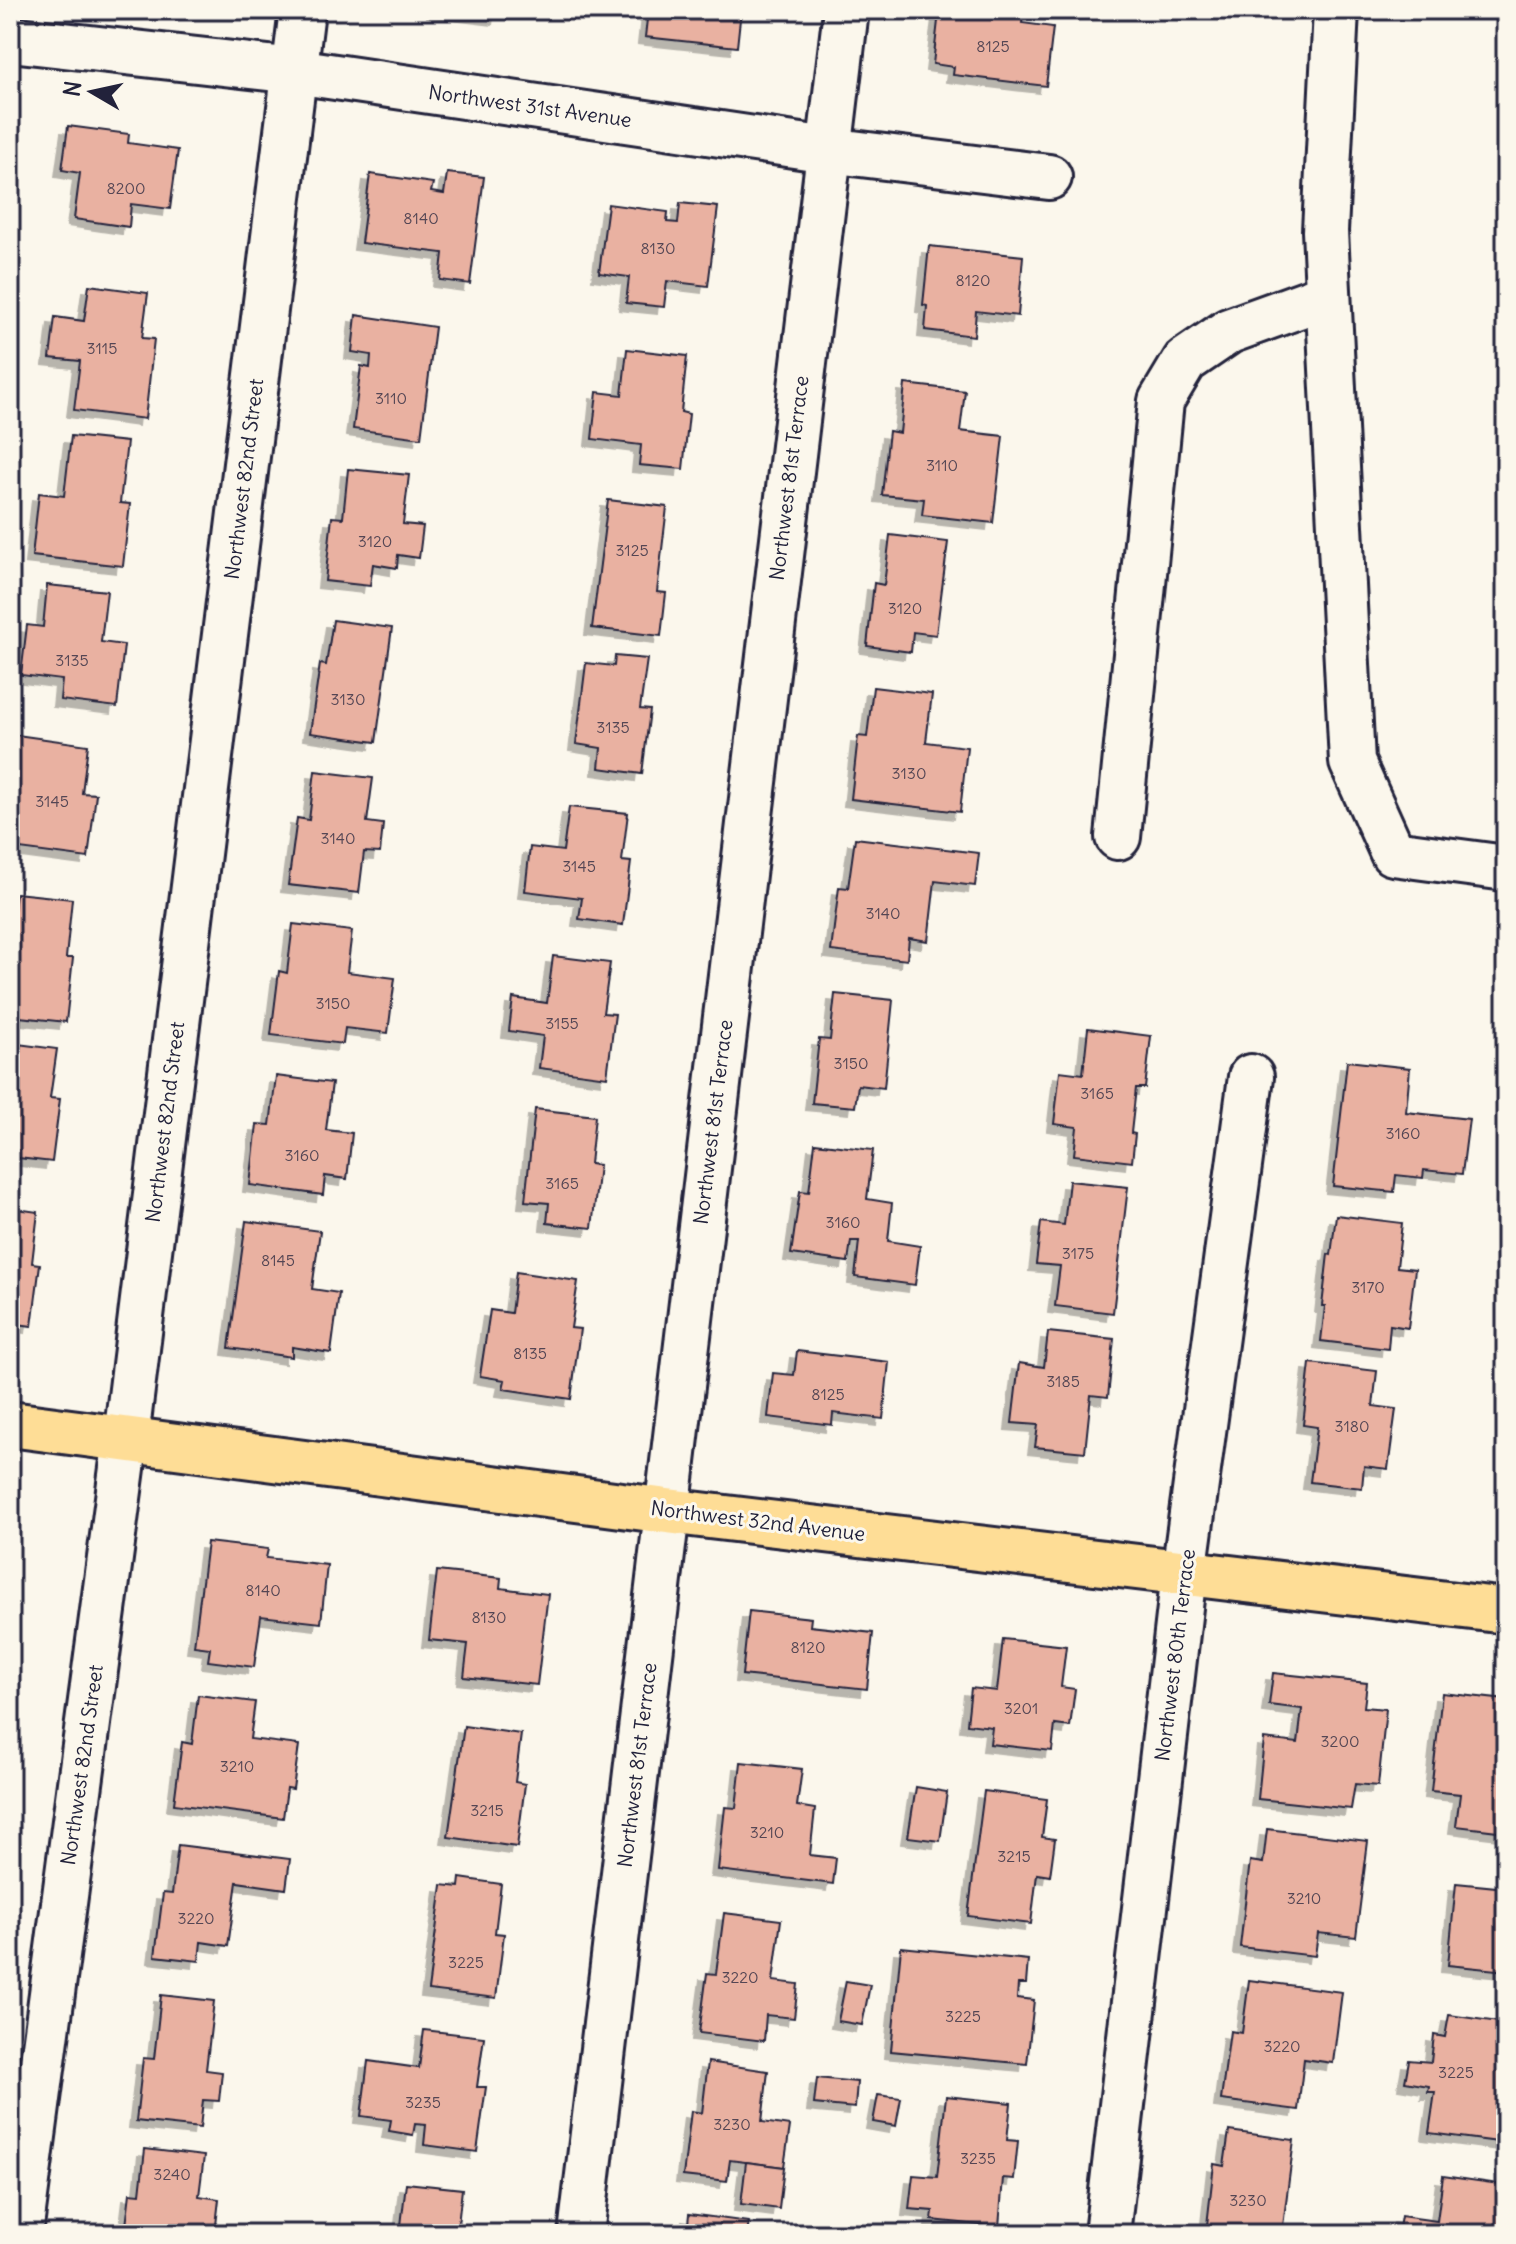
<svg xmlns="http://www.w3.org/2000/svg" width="1516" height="2244" font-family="Delius,sans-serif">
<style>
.building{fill:#e9b1a1;stroke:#22223b;stroke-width:2;filter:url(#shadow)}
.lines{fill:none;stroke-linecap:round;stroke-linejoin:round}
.minor-casing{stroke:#22223b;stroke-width:50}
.major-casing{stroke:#22223b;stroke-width:50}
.minor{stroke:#fbf7ec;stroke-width:44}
.major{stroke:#fedd96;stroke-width:44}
.labels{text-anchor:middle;stroke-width:6;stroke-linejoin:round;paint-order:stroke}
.number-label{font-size:16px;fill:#544654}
.street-label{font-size:20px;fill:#22223b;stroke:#fbf7ec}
</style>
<defs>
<filter id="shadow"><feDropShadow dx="-7" dy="7" stdDeviation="0" flood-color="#0004"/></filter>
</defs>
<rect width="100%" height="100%" fill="#fbf7ec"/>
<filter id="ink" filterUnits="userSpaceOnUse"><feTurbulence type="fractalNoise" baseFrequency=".0125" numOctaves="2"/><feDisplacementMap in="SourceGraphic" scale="16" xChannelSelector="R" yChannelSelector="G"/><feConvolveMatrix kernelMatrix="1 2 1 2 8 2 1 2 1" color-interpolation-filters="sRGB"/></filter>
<g filter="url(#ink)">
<!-- building -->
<g class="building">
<path d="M 433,10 L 500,10 L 499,18 Z"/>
<path d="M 648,10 L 741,10 L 737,47 L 645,37 Z"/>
<path d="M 969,10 L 1024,10 L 1022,23 L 1053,27 L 1046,86 L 953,75 L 954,67 L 933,64 L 939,12 L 968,15 Z"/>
<path d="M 68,126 L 129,134 L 128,143 L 178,150 L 170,209 L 131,204 L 129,227 L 74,219 L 80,173 L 62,170 Z"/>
<path d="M 447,173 L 484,177 L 470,284 L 440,280 L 443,253 L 361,243 L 370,174 L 433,183 L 431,192 L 444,194 Z"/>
<path d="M 680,203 L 718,207 L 708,286 L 667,281 L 664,307 L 626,303 L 629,277 L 599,273 L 608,204 L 668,212 L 667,222 L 678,223 Z"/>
<path d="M 929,246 L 1023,256 L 1018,316 L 976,311 L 974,336 L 925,330 L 927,306 L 923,305 Z"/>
<path d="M 89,285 L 148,293 L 142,338 L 154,339 L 145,419 L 74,410 L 80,361 L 50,358 L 55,317 L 84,321 Z"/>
<path d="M 356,315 L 435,327 L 421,438 L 353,429 L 361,366 L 370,368 L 371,355 L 352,352 Z"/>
<path d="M 627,349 L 687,356 L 681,412 L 689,414 L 683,469 L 639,465 L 641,445 L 592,439 L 597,392 L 622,395 Z"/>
<path d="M 905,384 L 965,391 L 960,431 L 1003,436 L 993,523 L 922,515 L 924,499 L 882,495 L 889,431 L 900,433 Z"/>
<path d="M 71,436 L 127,442 L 120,503 L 130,504 L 123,566 L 32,556 L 39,493 L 64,496 Z"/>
<path d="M 348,469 L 409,475 L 403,524 L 423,526 L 419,558 L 398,555 L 397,568 L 373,564 L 370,586 L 325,581 L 332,517 L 343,518 Z"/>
<path d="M 608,500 L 667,507 L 657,592 L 666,593 L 661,636 L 592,628 Z"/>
<path d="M 890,535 L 948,542 L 936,635 L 913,632 L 911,652 L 867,646 L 874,583 L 884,585 Z"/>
<path d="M 47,585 L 107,591 L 101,642 L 124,645 L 117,707 L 60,700 L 62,680 L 21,675 L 27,625 L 43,627 Z"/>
<path d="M 333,620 L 392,628 L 376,742 L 310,733 L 320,664 L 326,665 Z"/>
<path d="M 615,656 L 647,659 L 640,709 L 650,710 L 642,774 L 599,768 L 601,748 L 576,744 L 586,663 L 614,666 Z"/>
<path d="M 873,687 L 932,694 L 926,742 L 967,747 L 960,812 L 851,799 L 858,736 L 867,737 Z"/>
<path d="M 10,734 L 88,745 L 82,793 L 96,794 L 88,858 L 12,848 L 16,809 L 10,808 Z"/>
<path d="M 315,771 L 373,778 L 367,822 L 383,824 L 380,853 L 364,852 L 359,893 L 288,885 L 297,818 L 309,820 Z"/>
<path d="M 569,807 L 628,813 L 622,861 L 631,862 L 623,925 L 579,919 L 582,898 L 525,891 L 530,847 L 563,851 Z"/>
<path d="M 855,838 L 979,853 L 975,886 L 935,881 L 928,941 L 909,938 L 907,960 L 831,951 L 839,887 L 848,888 Z"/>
<path d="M 16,893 L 72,899 L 66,958 L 73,958 L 66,1022 L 10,1016 L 10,948 Z"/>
<path d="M 293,924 L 352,931 L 347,972 L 395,978 L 388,1033 L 345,1028 L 343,1044 L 271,1035 L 279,971 L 287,973 Z"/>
<path d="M 553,956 L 610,963 L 603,1013 L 615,1014 L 607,1077 L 539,1068 L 543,1036 L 509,1031 L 513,998 L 547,1003 Z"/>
<path d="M 835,994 L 893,1000 L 884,1088 L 858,1085 L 855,1107 L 812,1103 L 819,1039 L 830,1040 Z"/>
<path d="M 1088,1028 L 1151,1036 L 1145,1088 L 1136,1088 L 1131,1133 L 1135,1134 L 1132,1162 L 1074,1155 L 1077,1127 L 1054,1124 L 1060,1071 L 1083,1074 Z"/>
<path d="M 10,1043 L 57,1049 L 50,1098 L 60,1099 L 52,1162 L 10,1157 Z"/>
<path d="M 1347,1061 L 1410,1068 L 1406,1112 L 1469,1119 L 1462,1174 L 1424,1170 L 1423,1178 L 1396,1175 L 1394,1192 L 1333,1186 Z"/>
<path d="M 276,1076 L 332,1083 L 326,1130 L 352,1133 L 347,1179 L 325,1176 L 323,1195 L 250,1185 L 257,1124 L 270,1125 Z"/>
<path d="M 535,1109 L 595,1116 L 590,1164 L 599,1165 L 592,1228 L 547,1223 L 549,1203 L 525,1201 Z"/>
<path d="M 815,1143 L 873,1150 L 867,1199 L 892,1203 L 888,1241 L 920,1246 L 915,1285 L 855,1277 L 859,1241 L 851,1241 L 848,1262 L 791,1254 L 800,1191 L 809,1192 Z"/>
<path d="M 1069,1181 L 1128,1187 L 1113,1313 L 1055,1306 L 1060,1266 L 1036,1264 L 1041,1222 L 1064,1225 Z"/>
<path d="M 10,1208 L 38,1212 L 32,1263 L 40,1264 L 32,1326 L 10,1323 Z"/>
<path d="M 1336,1215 L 1402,1223 L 1397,1267 L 1415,1269 L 1408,1328 L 1390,1325 L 1388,1349 L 1321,1341 L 1325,1306 L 1322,1306 L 1328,1254 L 1331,1255 Z"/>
<path d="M 246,1221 L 320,1231 L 312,1289 L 339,1293 L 331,1353 L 292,1347 L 292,1357 L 229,1348 Z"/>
<path d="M 516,1272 L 578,1281 L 571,1328 L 580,1329 L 571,1399 L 503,1389 L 505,1380 L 480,1376 L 490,1310 L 511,1313 Z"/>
<path d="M 1048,1332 L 1114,1339 L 1108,1397 L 1091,1395 L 1085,1452 L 1035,1447 L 1038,1425 L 1012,1423 L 1019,1363 L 1044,1367 Z"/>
<path d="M 797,1351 L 889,1362 L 883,1419 L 833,1413 L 832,1425 L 768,1417 L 773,1373 L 794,1375 Z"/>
<path d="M 1310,1363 L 1377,1371 L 1373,1406 L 1396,1409 L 1388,1469 L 1364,1466 L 1362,1488 L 1310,1482 L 1317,1427 L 1303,1425 Z"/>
<path d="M 207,1542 L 268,1549 L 266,1558 L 327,1565 L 321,1623 L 261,1616 L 254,1667 L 208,1661 L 210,1648 L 194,1646 Z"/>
<path d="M 437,1571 L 501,1578 L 500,1588 L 548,1594 L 537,1685 L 464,1677 L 468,1644 L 429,1640 Z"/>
<path d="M 749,1611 L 811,1618 L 810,1626 L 873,1633 L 867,1689 L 742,1675 Z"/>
<path d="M 1003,1639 L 1066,1646 L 1061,1687 L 1075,1689 L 1070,1727 L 1055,1725 L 1052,1751 L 990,1744 L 992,1727 L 967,1724 L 971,1688 L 997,1691 Z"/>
<path d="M 1273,1673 L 1367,1683 L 1364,1707 L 1386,1709 L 1378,1786 L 1355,1784 L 1351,1809 L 1258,1799 L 1264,1739 L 1298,1743 L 1302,1709 L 1269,1705 Z"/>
<path d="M 1442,1693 L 1506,1700 L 1506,1832 L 1456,1826 L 1460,1794 L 1431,1791 Z"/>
<path d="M 198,1695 L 255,1702 L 250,1739 L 299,1745 L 293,1789 L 287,1788 L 283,1818 L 174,1804 L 182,1742 L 192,1744 Z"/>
<path d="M 464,1726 L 521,1734 L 515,1782 L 525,1784 L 517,1847 L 448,1837 Z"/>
<path d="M 741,1762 L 802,1769 L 797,1806 L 815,1809 L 810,1855 L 836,1858 L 833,1884 L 718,1870 L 725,1807 L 736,1808 Z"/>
<path d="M 916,1787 L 947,1792 L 940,1841 L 908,1837 Z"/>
<path d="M 984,1791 L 1047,1799 L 1042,1837 L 1055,1839 L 1050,1876 L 1037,1874 L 1031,1924 L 968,1916 Z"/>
<path d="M 1267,1829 L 1368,1841 L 1356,1937 L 1318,1933 L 1315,1956 L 1240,1947 L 1250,1861 L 1263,1863 Z"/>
<path d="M 178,1845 L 290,1859 L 286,1889 L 237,1882 L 228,1946 L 201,1942 L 199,1961 L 155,1956 L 163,1893 L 172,1894 Z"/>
<path d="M 460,1878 L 501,1884 L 495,1933 L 504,1934 L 496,1998 L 428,1990 L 442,1885 L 459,1887 Z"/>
<path d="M 1456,1883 L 1506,1888 L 1506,1971 L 1448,1965 Z"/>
<path d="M 724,1913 L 781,1920 L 773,1981 L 798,1984 L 794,2018 L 766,2015 L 764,2041 L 699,2033 L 707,1973 L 716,1974 Z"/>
<path d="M 901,1947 L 1028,1960 L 1026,1984 L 1018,1984 L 1017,1998 L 1034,2000 L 1027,2064 L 891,2051 Z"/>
<path d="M 1249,1980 L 1342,1992 L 1333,2063 L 1304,2059 L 1298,2110 L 1221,2100 L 1230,2031 L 1242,2033 Z"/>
<path d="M 846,1981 L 870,1985 L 862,2025 L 838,2021 Z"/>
<path d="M 161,1995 L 214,2001 L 206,2070 L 222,2072 L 219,2101 L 203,2100 L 200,2128 L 136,2121 L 143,2058 L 154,2059 Z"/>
<path d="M 1449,2015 L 1506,2023 L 1506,2143 L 1429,2133 L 1435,2092 L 1428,2092 L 1429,2086 L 1405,2082 L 1409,2060 L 1431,2062 L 1434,2035 L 1445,2037 Z"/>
<path d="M 424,2030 L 484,2037 L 477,2087 L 486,2087 L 477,2152 L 424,2145 L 426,2125 L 415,2124 L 413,2135 L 389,2131 L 391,2120 L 361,2116 L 368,2061 L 419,2068 Z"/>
<path d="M 708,2062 L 768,2071 L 762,2122 L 790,2126 L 784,2167 L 730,2160 L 727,2181 L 683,2176 L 691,2111 L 702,2113 Z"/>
<path d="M 817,2078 L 857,2082 L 855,2108 L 814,2104 Z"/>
<path d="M 878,2095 L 901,2098 L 896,2126 L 873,2122 Z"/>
<path d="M 946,2096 L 1011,2103 L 1007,2140 L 1018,2141 L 1014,2179 L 1003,2178 L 999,2227 L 932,2220 L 933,2211 L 909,2209 L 913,2175 L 937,2177 Z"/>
<path d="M 1229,2131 L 1294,2140 L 1282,2234 L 1206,2234 L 1214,2164 L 1224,2166 Z"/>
<path d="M 145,2149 L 204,2156 L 199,2196 L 219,2199 L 215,2234 L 125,2234 L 130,2193 L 140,2194 Z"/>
<path d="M 746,2162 L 784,2167 L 779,2209 L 741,2204 Z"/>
<path d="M 1443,2176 L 1506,2185 L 1506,2234 L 1398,2234 L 1401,2216 L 1437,2221 Z"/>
<path d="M 406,2183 L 462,2189 L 457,2234 L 400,2234 Z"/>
<path d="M 689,2214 L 749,2222 L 747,2234 L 687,2234 Z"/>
</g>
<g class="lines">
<defs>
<g id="minor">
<path d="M 1336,10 L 1325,231 L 1352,762 L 1393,853 L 1506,868"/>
<path d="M 10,39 L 295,71 L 828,150 L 1049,177"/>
<path d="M 1118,837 L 1161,401 L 1185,361 L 1229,331 L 1328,295"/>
<path d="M 20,2234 L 126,1438 L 302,10"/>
<path d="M 581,2234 L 846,10"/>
<path d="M 1107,2234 L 1184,1573 L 1251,1077"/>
</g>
<path id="major" d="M 10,1424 L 667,1511 L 1506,1611"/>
</defs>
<!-- minor casing -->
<use href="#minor" class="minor-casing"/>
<!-- major casing -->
<use href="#major" class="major-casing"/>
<!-- minor -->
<use href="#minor" class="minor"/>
<!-- major -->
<use href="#major" class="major"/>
</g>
</g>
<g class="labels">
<!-- number labels -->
<g class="number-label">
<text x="993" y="52">8125</text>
<text x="126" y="194">8200</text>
<text x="421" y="224">8140</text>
<text x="658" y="254">8130</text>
<text x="973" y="286">8120</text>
<text x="102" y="354">3115</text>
<text x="391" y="404">3110</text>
<text x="942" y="471">3110</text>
<text x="375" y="547">3120</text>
<text x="632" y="556">3125</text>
<text x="905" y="614">3120</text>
<text x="72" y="666">3135</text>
<text x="348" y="705">3130</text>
<text x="613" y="733">3135</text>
<text x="909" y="779">3130</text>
<text x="52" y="807">3145</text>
<text x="338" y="844">3140</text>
<text x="579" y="872">3145</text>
<text x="883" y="919">3140</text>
<text x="333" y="1009">3150</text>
<text x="562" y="1029">3155</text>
<text x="851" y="1069">3150</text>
<text x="1097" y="1099">3165</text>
<text x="1403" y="1139">3160</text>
<text x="302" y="1161">3160</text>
<text x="562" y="1189">3165</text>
<text x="843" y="1228">3160</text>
<text x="1078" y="1259">3175</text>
<text x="278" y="1266">8145</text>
<text x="1368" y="1293">3170</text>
<text x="530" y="1359">8135</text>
<text x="1063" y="1387">3185</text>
<text x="828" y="1400">8125</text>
<text x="1352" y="1432">3180</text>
<text x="263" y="1596">8140</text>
<text x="489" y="1623">8130</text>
<text x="808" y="1653">8120</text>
<text x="1021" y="1714">3201</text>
<text x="1340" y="1747">3200</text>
<text x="237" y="1772">3210</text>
<text x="487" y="1816">3215</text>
<text x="767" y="1838">3210</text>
<text x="1014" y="1862">3215</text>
<text x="1304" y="1904">3210</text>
<text x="196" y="1924">3220</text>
<text x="466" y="1968">3225</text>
<text x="740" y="1983">3220</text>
<text x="963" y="2022">3225</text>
<text x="1282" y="2052">3220</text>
<text x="1456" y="2078">3225</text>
<text x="423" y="2108">3235</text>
<text x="732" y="2130">3230</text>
<text x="978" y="2164">3235</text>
<text x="172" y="2180">3240</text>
<text x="1248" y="2206">3230</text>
</g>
<!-- street labels -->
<g class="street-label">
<text transform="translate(530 106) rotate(8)" y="7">Northwest 31st Avenue</text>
<text transform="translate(789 478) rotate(-83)" y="7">Northwest 81st Terrace</text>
<text transform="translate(244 479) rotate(-83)" y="7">Northwest 82nd Street</text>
<text transform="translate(165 1122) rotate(-83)" y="7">Northwest 82nd Street</text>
<text transform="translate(713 1122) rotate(-83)" y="7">Northwest 81st Terrace</text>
<text transform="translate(758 1521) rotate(7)" y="7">Northwest 32nd Avenue</text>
<text transform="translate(1175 1655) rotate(-83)" y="7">Northwest 80th Terrace</text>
<text transform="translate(82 1765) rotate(-82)" y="7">Northwest 82nd Street</text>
<text transform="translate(637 1765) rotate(-83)" y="7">Northwest 81st Terrace</text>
</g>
</g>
<!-- margin -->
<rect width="1516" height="2244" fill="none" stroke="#fbf7ec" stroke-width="40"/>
<rect x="20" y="20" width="1476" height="2204" fill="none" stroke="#22223b" stroke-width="3" filter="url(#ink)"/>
<!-- north arrow -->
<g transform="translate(92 92) rotate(279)" stroke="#fbf7ec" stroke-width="6" paint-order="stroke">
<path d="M0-6L14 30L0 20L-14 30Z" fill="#22223b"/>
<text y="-12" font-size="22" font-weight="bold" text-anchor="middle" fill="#22223b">N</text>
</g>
</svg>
